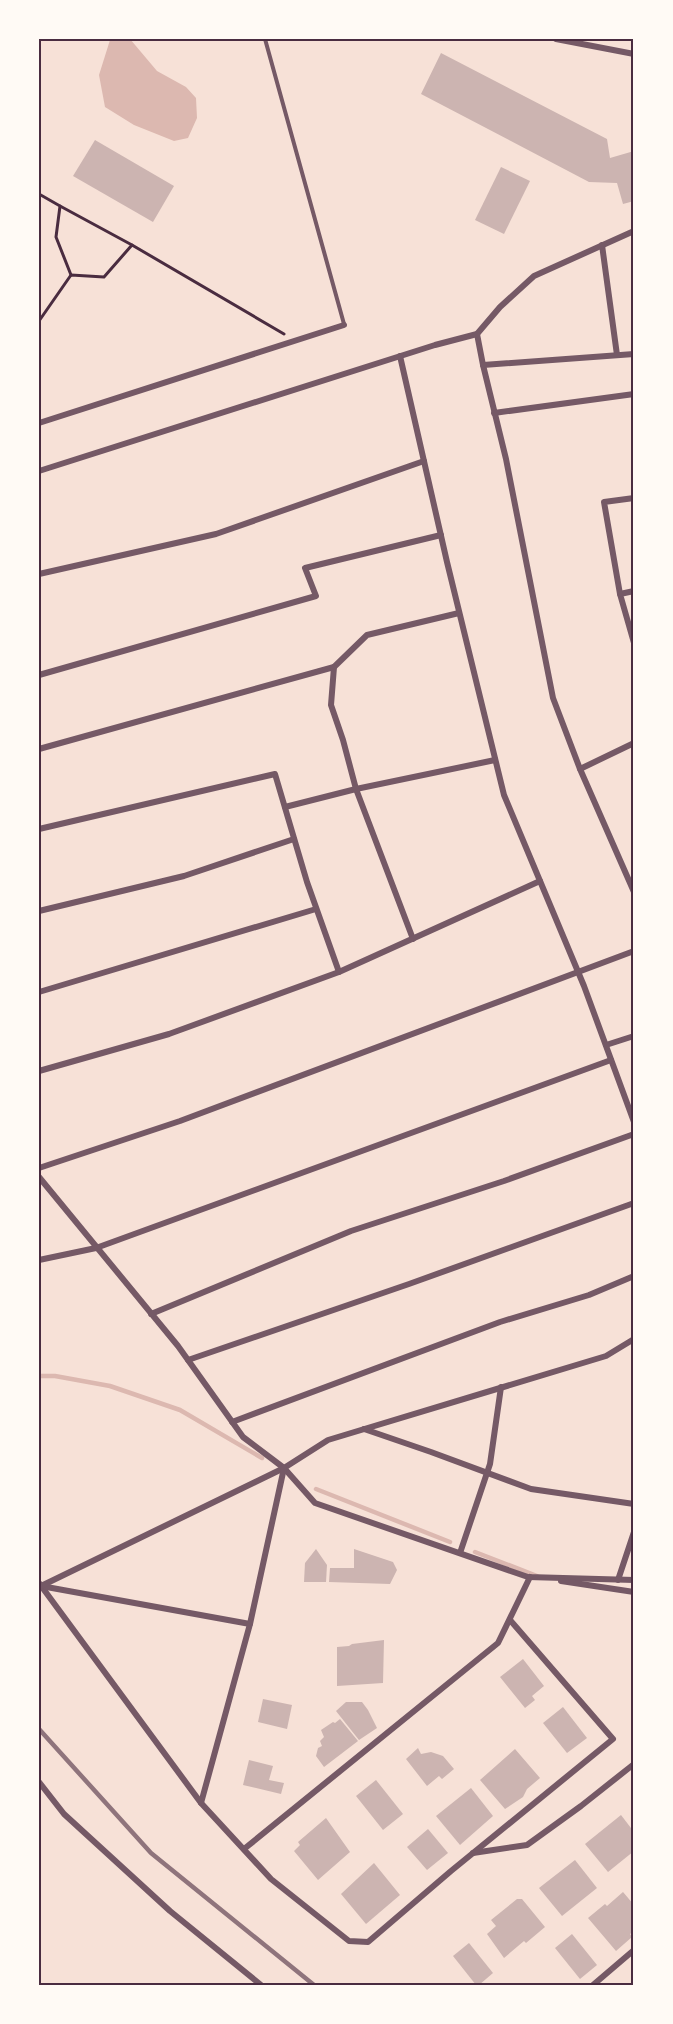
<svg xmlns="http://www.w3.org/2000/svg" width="673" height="2024" font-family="'PT Serif',serif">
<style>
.water{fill:#dcb8b0}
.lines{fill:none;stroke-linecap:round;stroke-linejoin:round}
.stream{stroke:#dcb8b0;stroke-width:4.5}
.building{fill:#ccb4b1}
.path{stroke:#4a2c40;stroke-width:3}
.service{stroke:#755966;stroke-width:4}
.minor{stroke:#755966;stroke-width:6}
.rail{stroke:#8f747c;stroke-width:4.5}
.neatline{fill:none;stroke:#4a2c40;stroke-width:2}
</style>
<rect width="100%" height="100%" fill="#f7e1d7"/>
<!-- water -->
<path class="water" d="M 115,39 L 130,39 L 157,71 L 186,87 L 196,98 L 197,118 L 188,138 L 174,141 L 134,125 L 105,107 L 99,75 L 110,40 Z"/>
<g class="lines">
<!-- stream -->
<g class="stream">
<path d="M 39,1376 L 55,1376 L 110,1386 L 180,1410 L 262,1458"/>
<path d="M 316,1489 L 450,1542"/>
<path d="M 475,1552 L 537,1576"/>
</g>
</g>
<!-- building -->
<g class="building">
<path d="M 441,53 L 607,139 L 610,158 L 634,151 L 634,201 L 623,204 L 617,183 L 589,182 L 421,94 Z"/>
<path d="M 95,140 L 174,186 L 153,222 L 73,176 Z"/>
<path d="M 501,167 L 530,181 L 504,234 L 475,220 Z"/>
<path d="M 316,1549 L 327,1565 L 326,1582 L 304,1582 L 305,1563 Z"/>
<path d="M 354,1549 L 393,1562 L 397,1570 L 390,1584 L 329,1582 L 330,1568 L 354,1568 Z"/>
<path d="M 384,1640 L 383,1683 L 337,1686 L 337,1647 L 349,1646 L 352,1644 Z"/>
<path d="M 523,1659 L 544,1686 L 532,1696 L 535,1700 L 525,1708 L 500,1677 Z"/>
<path d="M 263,1699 L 292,1705 L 287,1729 L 258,1722 Z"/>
<path d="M 346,1702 L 362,1702 L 368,1710 L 377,1728 L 359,1740 L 336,1711 Z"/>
<path d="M 563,1707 L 587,1738 L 567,1753 L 543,1723 Z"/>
<path d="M 340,1719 L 358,1741 L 324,1767 L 316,1756 L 318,1748 L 322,1746 L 320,1741 L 324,1737 L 321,1730 L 333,1722 L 335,1723 Z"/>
<path d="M 418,1748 L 421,1754 L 431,1752 L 443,1756 L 454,1769 L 442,1779 L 439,1776 L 427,1786 L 406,1759 Z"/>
<path d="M 515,1749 L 540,1778 L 527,1789 L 523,1797 L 505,1809 L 480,1780 Z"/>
<path d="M 249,1760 L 273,1766 L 269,1780 L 284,1783 L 281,1794 L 243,1785 Z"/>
<path d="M 376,1780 L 403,1814 L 383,1830 L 356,1796 Z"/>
<path d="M 471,1788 L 493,1816 L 460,1845 L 436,1816 Z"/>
<path d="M 621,1815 L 634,1832 L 634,1851 L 608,1872 L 585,1844 Z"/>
<path d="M 326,1818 L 350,1852 L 318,1880 L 294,1851 L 300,1845 L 298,1842 Z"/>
<path d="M 428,1829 L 448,1853 L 427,1870 L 407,1847 Z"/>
<path d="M 575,1860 L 597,1888 L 562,1916 L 539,1888 Z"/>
<path d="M 374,1863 L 400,1895 L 366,1924 L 341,1894 Z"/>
<path d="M 623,1892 L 634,1905 L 634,1931 L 630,1934 L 632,1937 L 616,1951 L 588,1918 L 605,1904 L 607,1906 Z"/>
<path d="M 517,1899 L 522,1899 L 545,1927 L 526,1943 L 524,1941 L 504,1958 L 487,1934 L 496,1926 L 491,1920 Z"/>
<path d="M 572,1934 L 597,1965 L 580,1979 L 555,1948 Z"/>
<path d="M 469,1943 L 493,1973 L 479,1985 L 476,1985 L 453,1956 Z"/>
</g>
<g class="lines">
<!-- path -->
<g class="path">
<path d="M 39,194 L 60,206 L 56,237 L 71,275"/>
<path d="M 60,206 L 132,245"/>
<path d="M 39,321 L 71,275 L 104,277 L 132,245 L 284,334"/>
</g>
<!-- service -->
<path class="service" d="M 265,39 L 344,324"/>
<!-- minor -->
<g class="minor">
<path d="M 556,39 L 634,54"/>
<path d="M 602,245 L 617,355"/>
<path d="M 477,334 L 483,365 L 506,459 L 553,698 L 580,769 L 634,892"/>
<path d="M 400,356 L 447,562 L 504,795 L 584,986 L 634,1122"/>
<path d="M 483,365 L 634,354"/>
<path d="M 494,413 L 634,394"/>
<path d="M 39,423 L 344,325"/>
<path d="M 39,471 L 435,345 L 477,334 L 500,307 L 534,276 L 634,231"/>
<path d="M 39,574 L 216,534 L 424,461"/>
<path d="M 634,591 L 620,594 L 634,643"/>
<path d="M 620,594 L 604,502 L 634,498"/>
<path d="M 39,675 L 316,596 L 305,568 L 441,535"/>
<path d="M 39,749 L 334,667"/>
<path d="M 580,769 L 634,743"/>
<path d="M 285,807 L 356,789 L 495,760"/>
<path d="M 39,829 L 275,774 L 307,882 L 339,972"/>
<path d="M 39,911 L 184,876 L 294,839"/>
<path d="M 413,939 L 356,789 L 343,740 L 331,705 L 334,667 L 367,635 L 459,613"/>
<path d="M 39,992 L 316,909"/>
<path d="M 606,1045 L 634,1036"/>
<path d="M 39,1071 L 169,1034 L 339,972 L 540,881"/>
<path d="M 39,1168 L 180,1121 L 634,951"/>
<path d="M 39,1177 L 178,1346 L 243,1437 L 284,1468 L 315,1503 L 528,1577 L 634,1580"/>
<path d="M 39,1260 L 96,1248 L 611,1060"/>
<path d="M 151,1314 L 351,1231 L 504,1181 L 634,1134"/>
<path d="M 188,1360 L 409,1284 L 634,1203"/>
<path d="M 232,1422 L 500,1322 L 589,1295 L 634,1276"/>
<path d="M 364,1429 L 431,1452 L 531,1489 L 634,1504"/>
<path d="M 460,1553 L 490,1464 L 501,1387"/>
<path d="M 618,1580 L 634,1532"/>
<path d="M 561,1581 L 634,1592"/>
<path d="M 39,1583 L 201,1803 L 271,1879 L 349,1941 L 368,1942 L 451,1871 L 613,1739 L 510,1620"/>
<path d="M 41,1586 L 250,1624"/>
<path d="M 39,1587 L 284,1468 L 328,1440 L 606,1356 L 634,1339"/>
<path d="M 39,1782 L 64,1814 L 170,1911 L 261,1985"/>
<path d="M 201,1803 L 250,1624 L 284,1468"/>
<path d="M 244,1849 L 498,1643 L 530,1577"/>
<path d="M 473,1853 L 527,1845 L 581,1806 L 634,1764"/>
<path d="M 593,1985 L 634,1950"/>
</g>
<!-- rail -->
<path class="rail" d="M 39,1729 L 151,1853 L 314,1985"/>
</g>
<!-- border -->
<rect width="673" height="2024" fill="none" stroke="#fffaf5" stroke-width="81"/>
<rect x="40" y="40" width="592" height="1944" class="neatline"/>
</svg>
